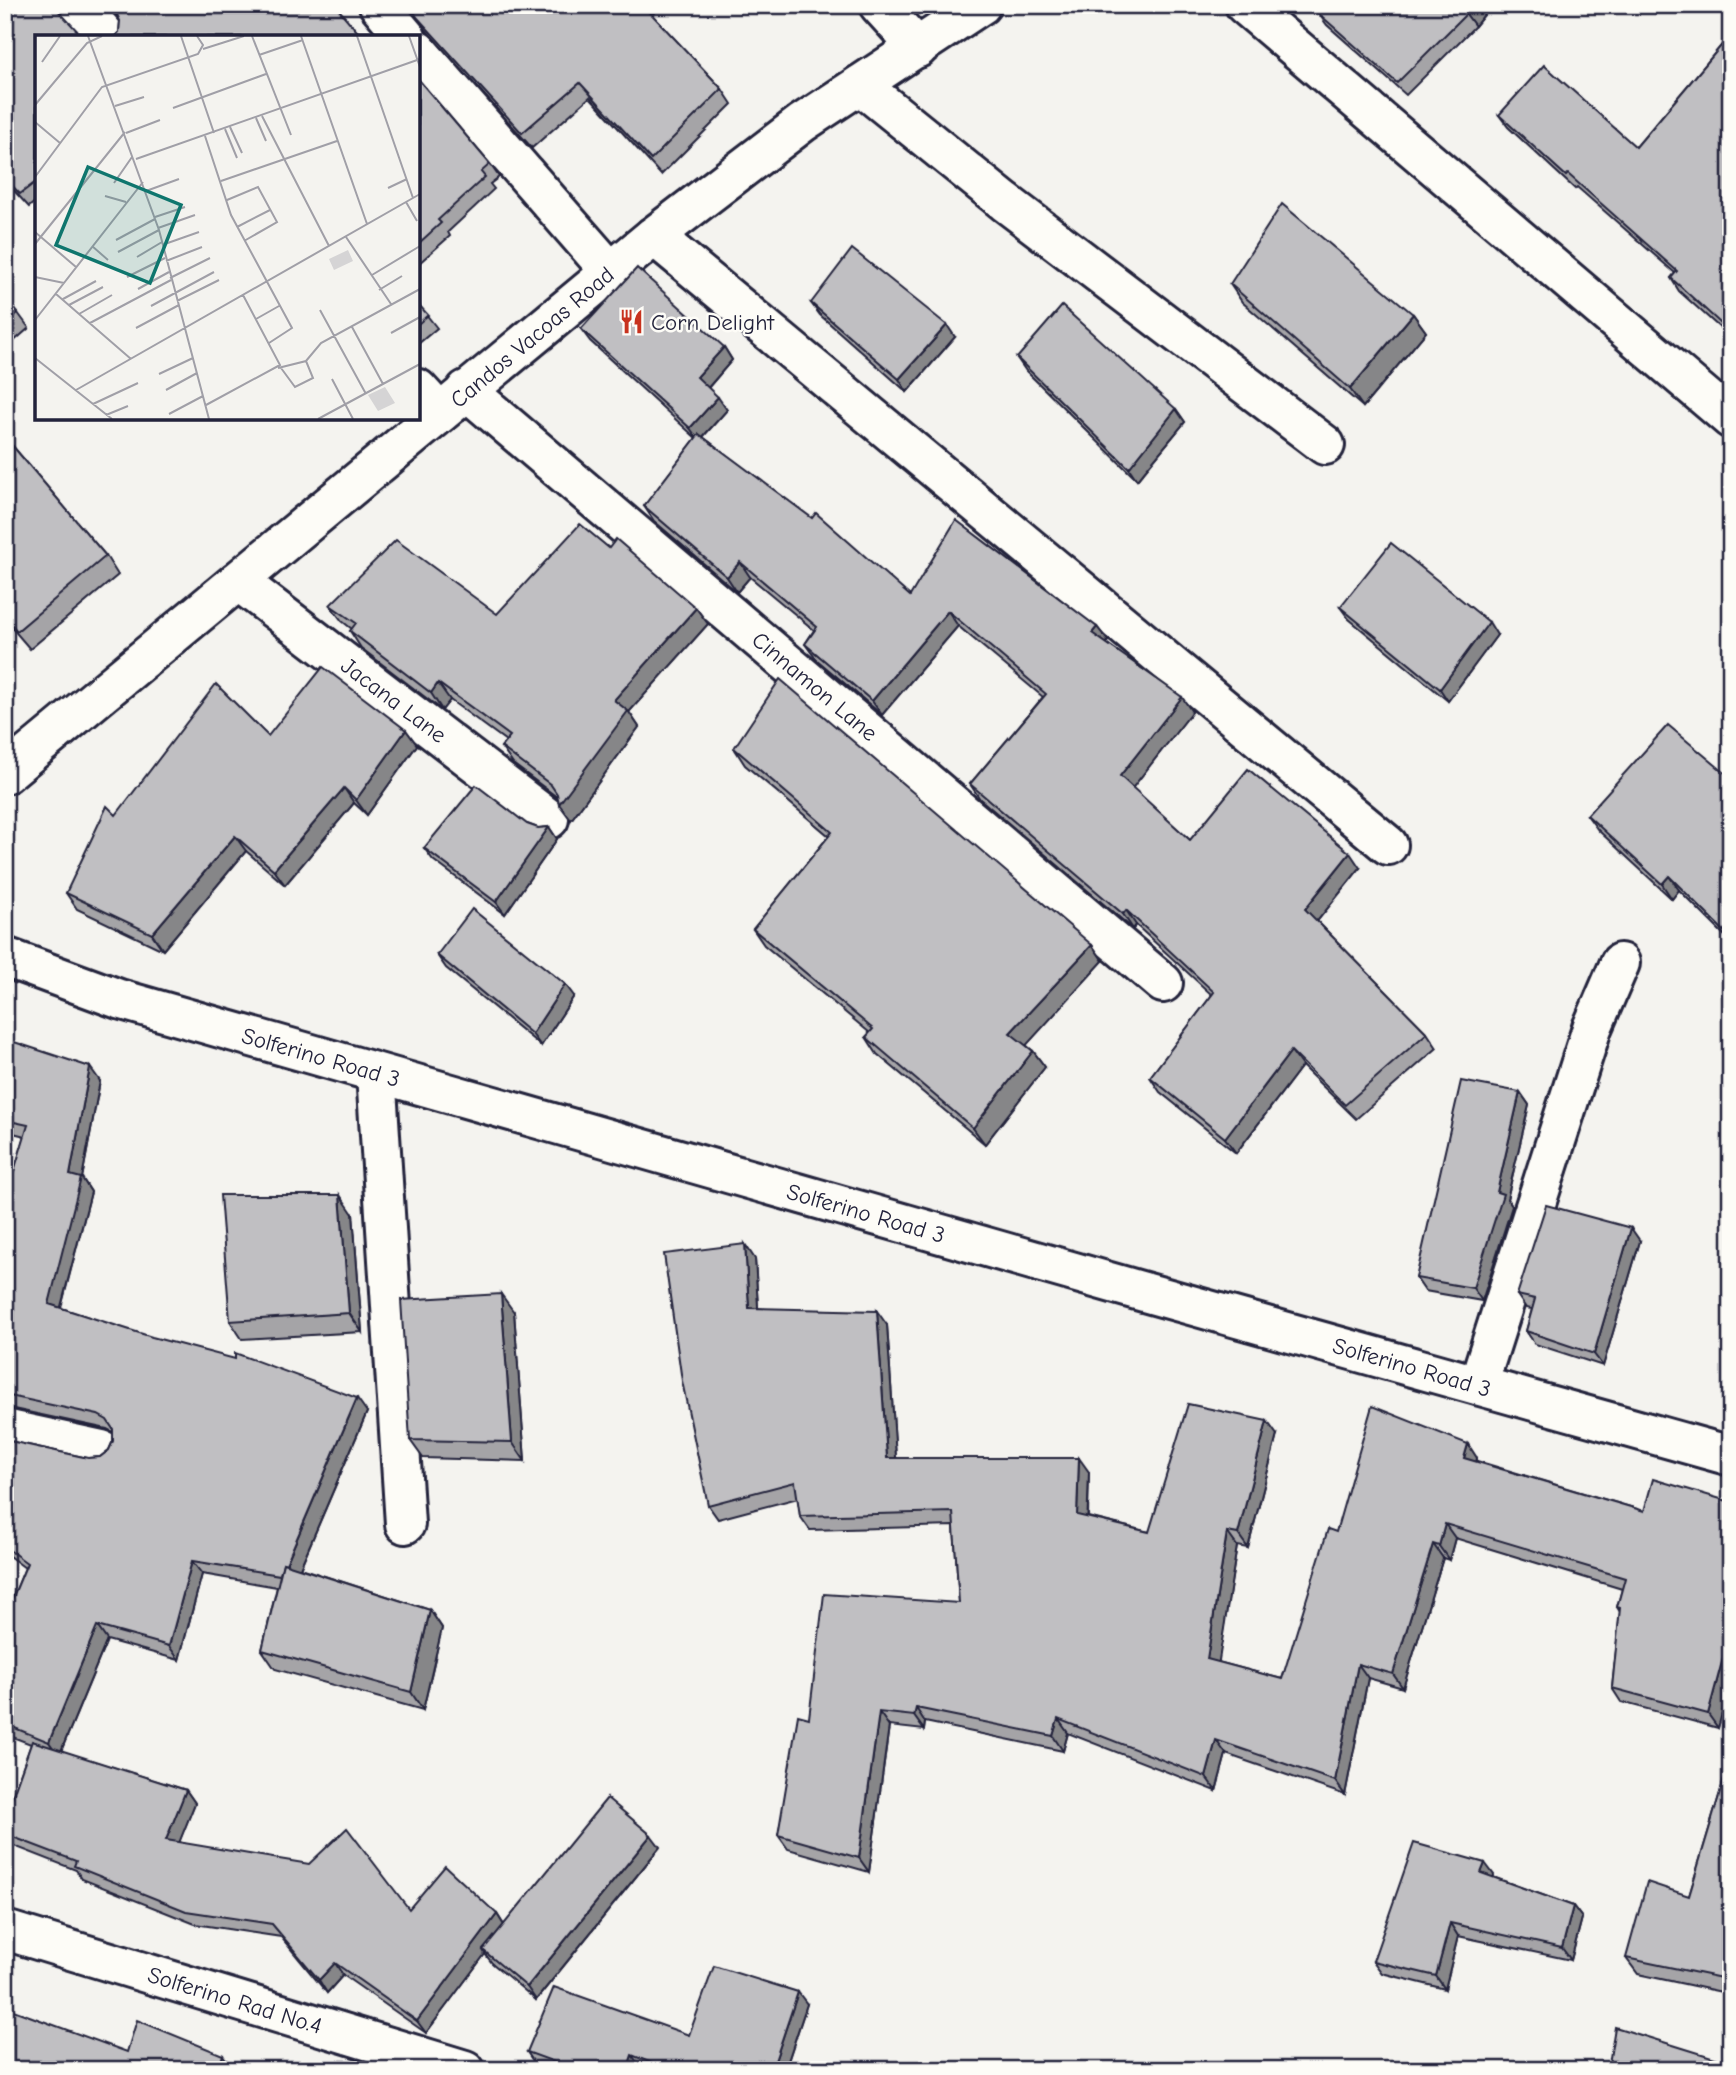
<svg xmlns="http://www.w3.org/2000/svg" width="1736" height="2075" font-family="'Comic Neue',sans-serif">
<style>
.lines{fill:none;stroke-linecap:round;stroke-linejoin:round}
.minor-casing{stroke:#22223b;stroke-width:44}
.secondary-casing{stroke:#22223b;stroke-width:44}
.minor{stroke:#fdfcf7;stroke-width:38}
.secondary{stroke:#fdfcf7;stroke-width:38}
.wall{fill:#a5a4a7;stroke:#22223b;stroke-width:2}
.shaded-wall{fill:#868688;stroke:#22223b;stroke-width:2}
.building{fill:#c0bfc2;stroke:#22223b;stroke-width:2}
.labels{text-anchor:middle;stroke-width:5;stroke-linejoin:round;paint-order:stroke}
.poi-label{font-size:23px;fill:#22223b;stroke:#fdfcf7;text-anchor:start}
.street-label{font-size:23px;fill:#22223b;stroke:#fdfcf7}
.inset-road{fill:none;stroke:#a09fa7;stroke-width:2}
.view{fill:#0f766e;fill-opacity:0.15;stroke:#0f766e;stroke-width:3.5}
.inset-edge{fill:none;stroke:#22223b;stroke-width:3.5}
</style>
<rect width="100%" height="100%" fill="#f4f3ef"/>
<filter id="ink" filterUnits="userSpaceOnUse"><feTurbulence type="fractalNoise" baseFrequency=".0143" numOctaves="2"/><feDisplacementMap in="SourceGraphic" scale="14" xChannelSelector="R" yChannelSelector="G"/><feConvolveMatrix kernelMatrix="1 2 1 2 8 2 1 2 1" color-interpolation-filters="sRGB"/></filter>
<g filter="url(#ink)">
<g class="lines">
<defs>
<g id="minor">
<path d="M 79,5 L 107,37"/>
<path d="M 379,5 L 406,37"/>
<path d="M 879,5 L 918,48"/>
<path d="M 1245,5 L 1731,419"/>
<path d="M 418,51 L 611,272"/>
<path d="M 860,85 L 1005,202 L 1325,445"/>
<path d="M 654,236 L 1388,845"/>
<path d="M 418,389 L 440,413"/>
<path d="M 466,390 L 1163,983"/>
<path d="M 238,581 L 549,819"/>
<path d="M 5,957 L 119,999 L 1137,1290 L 1731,1456"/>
<path d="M 376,1073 L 405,1524"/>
<path d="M 1478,1385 L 1592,1028 L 1620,963"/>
<path d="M 5,1429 L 102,1450"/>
<path d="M 5,1930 L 465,2070"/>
</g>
<path id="secondary" d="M 5,774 L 654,236 L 802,123 L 981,5"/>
</defs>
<!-- minor casing -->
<use href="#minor" class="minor-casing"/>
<!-- secondary casing -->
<use href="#secondary" class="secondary-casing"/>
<!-- minor -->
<use href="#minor" class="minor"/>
<!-- secondary -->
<use href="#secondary" class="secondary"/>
</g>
<!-- wall -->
<g class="wall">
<path d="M 5,5 L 58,9 L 37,37 L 37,200 L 29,207 L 5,181 Z"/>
<path d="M 107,5 L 335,5 L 119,32 L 120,21 L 118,17 Z"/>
<path d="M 415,5 L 662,5 L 652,15 L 722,89 L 732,104 L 661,175 L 590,97 L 532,148 L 427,31 L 417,17 Z"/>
<path d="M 1492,5 L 1475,26 L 1406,95 L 1327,25 L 1318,13 Z"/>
<path d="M 1731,34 L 1731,338 L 1679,291 L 1671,278 L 1675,273 L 1577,187 L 1575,189 L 1508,127 L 1499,115 L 1636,147 Z"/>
<path d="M 418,79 L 490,164 L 499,177 L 490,184 L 494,189 L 448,232 L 450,236 L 418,264 Z"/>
<path d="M 1230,284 L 1413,314 L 1426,332 L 1363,407 L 1242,302 Z"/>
<path d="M 5,298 L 18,313 L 29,328 L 5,349 Z"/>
<path d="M 811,303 L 955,337 L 907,392 L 820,315 Z"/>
<path d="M 418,304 L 437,328 L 418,344 Z"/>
<path d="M 581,329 L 724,347 L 732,360 L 708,388 L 727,410 L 703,437 L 910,596 L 1097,627 L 1108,641 L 1106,643 L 1192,712 L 1132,788 L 1190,840 L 1360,868 L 1317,921 L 1427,1033 L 1437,1048 L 1356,1119 L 1302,1066 L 1236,1153 L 1160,1092 L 1150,1077 L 1212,995 L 1136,925 L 1133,929 L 980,799 L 970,784 L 1043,697 L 958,626 L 882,715 L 816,659 L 805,644 L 814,630 L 750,577 L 737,592 L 654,521 L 644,506 L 696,438 L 590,341 Z"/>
<path d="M 1017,358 L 1176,409 L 1185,422 L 1137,480 L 1026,371 Z"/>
<path d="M 5,437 L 106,556 L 118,575 L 30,649 L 5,620 Z"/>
<path d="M 609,548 L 696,608 L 708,624 L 629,712 L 639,727 L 571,820 L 558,798 L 513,764 L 501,747 L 506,741 L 450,700 L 442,710 L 361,648 L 350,631 L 352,629 L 342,621 L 330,605 L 497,614 Z"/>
<path d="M 1340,607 L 1497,635 L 1448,701 L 1349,619 Z"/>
<path d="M 406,730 L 417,745 L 367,815 L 354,803 L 285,885 L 246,851 L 163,950 L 77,909 L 66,893 L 116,815 L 268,736 Z"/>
<path d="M 734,748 L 1092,945 L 1103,961 L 1026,1045 L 1033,1051 L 1045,1067 L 985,1144 L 877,1054 L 866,1037 L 870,1033 L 764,945 L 753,929 L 829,836 L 745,765 Z"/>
<path d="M 1731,778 L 1731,942 L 1679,890 L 1672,899 L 1598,830 L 1587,815 Z"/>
<path d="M 527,824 L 538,828 L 549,827 L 557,839 L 505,914 L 433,860 L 424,848 Z"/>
<path d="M 437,955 L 574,996 L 541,1046 L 446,968 Z"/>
<path d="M 5,1039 L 100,1081 L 82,1178 L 91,1192 L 61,1308 L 367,1412 L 300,1568 L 430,1610 L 442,1628 L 423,1710 L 275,1669 L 262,1650 L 277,1587 L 202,1574 L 179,1660 L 107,1640 L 61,1751 L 186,1790 L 195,1803 L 179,1842 L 409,1909 L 497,1914 L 504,1925 L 660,1847 L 536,2000 L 492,1963 L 485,1954 L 426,2033 L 343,1975 L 327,1993 L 281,1937 L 195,1924 L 82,1879 L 76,1870 L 9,1844 L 5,1839 L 5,1817 L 31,1744 L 5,1734 L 5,1616 L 25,1568 L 5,1553 L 5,1440 L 88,1458 L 100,1457 L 109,1450 L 113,1441 L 113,1432 L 107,1429 L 9,1408 L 5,1408 L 5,1201 L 25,1136 L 5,1131 Z"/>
<path d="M 1520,1092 L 1529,1105 L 1507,1199 L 1512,1206 L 1482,1301 L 1425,1291 L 1416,1278 Z"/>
<path d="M 353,1214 L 362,1332 L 242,1339 L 230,1321 Z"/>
<path d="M 1640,1241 L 1603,1366 L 1535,1344 L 1526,1331 L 1532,1309 L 1526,1308 L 1517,1295 Z"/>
<path d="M 755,1259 L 758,1308 L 887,1325 L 896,1458 L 1089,1472 L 1088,1517 L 1149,1532 L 1277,1435 L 1248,1548 L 1237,1546 L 1218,1662 L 1282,1679 L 1336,1532 L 1477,1458 L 1477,1461 L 1644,1511 L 1731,1502 L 1731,1680 L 1718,1728 L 1621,1702 L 1612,1688 L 1620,1612 L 1617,1607 L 1622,1589 L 1455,1538 L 1449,1560 L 1443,1558 L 1403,1688 L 1368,1678 L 1345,1795 L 1226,1754 L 1216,1791 L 1068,1733 L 1063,1751 L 925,1722 L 924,1730 L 889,1726 L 869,1872 L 788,1849 L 778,1835 L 809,1718 L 959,1603 L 954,1526 L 810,1530 L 800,1516 L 798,1498 L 718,1519 L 708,1505 Z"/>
<path d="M 514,1312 L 525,1461 L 423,1458 L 410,1440 Z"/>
<path d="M 1731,1756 L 1731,1994 L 1638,1974 L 1626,1958 L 1689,1896 Z"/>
<path d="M 1494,1875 L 1493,1877 L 1573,1906 L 1582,1918 L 1571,1960 L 1458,1936 L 1445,1989 L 1382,1973 L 1373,1961 Z"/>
<path d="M 807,2004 L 785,2070 L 646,2070 L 641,2068 L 640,2070 L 551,2070 L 535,2064 L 527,2052 L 689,2035 Z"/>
</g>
<!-- shaded-wall -->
<g class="shaded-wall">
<path d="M 1473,5 L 1492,5 L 1475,26 L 1466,14 Z"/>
<path d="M 1413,314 L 1426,332 L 1363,407 L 1350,389 Z"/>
<path d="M 947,325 L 955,337 L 907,392 L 899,379 Z"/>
<path d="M 724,347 L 732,360 L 706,390 L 697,377 Z"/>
<path d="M 718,397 L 727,410 L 699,441 L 690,428 Z"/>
<path d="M 1176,409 L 1185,422 L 1137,480 L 1129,468 Z"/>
<path d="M 740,562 L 750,577 L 737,592 L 727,577 Z"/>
<path d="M 696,608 L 708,624 L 629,712 L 639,727 L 571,820 L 559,804 L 614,700 Z"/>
<path d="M 948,611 L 958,626 L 882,715 L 872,701 Z"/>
<path d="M 1489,622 L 1497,635 L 1448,701 L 1440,689 Z"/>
<path d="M 1097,627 L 1108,641 L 1103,648 L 1092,633 Z"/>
<path d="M 438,683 L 450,700 L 442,710 L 431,693 Z"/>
<path d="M 1182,697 L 1192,712 L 1130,791 L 1120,776 Z"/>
<path d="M 406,730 L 417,745 L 367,815 L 356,800 Z"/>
<path d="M 344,788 L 354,803 L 285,885 L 274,870 Z"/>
<path d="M 549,827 L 557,839 L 505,914 L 496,902 Z"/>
<path d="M 235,836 L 246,851 L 163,950 L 152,934 Z"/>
<path d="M 1350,853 L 1360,868 L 1315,924 L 1305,909 Z"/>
<path d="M 1669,876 L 1679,890 L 1672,899 L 1662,884 Z"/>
<path d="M 1126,910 L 1136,925 L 1133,929 L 1123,914 Z"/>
<path d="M 1092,945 L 1103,961 L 1022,1050 L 1010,1033 Z"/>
<path d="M 565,984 L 574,996 L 541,1046 L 532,1034 Z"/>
<path d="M 1033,1051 L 1045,1067 L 985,1144 L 973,1128 Z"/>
<path d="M 1291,1051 L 1302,1066 L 1236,1153 L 1225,1138 Z"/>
<path d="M 90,1067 L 100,1081 L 82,1178 L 91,1192 L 58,1318 L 49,1304 L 70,1175 Z"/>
<path d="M 1520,1092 L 1529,1105 L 1507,1199 L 1512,1206 L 1482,1301 L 1473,1288 L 1497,1192 Z"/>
<path d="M 340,1195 L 353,1214 L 362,1332 L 349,1313 Z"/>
<path d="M 1631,1228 L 1640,1241 L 1603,1366 L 1594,1354 Z"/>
<path d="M 745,1244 L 755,1259 L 759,1322 L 749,1308 Z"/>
<path d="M 501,1294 L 514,1312 L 525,1461 L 512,1442 Z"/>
<path d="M 877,1311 L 887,1325 L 897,1472 L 887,1458 Z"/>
<path d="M 357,1398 L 367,1412 L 291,1589 L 281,1576 Z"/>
<path d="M 1267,1421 L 1277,1435 L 1248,1548 L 1238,1534 Z"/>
<path d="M 1468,1444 L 1477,1458 L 1474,1472 L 1464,1458 Z"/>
<path d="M 1079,1458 L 1089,1472 L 1087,1529 L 1077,1515 Z"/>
<path d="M 1445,1524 L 1455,1538 L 1449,1560 L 1439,1546 Z"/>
<path d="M 1227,1532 L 1237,1546 L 1217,1673 L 1207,1659 Z"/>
<path d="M 1433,1544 L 1443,1558 L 1403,1688 L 1393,1674 Z"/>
<path d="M 192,1561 L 202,1574 L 179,1660 L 169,1646 Z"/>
<path d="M 430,1610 L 442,1628 L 423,1710 L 411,1692 Z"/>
<path d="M 97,1626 L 107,1640 L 59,1756 L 49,1742 Z"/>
<path d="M 1731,1628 L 1731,1680 L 1718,1728 L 1708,1714 Z"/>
<path d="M 1358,1664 L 1368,1678 L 1345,1795 L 1335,1781 Z"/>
<path d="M 916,1708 L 925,1722 L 924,1730 L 914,1716 Z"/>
<path d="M 879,1712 L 889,1726 L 869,1872 L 859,1858 Z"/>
<path d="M 1058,1719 L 1068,1733 L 1063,1751 L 1053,1736 Z"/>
<path d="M 1216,1740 L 1226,1754 L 1216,1791 L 1206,1777 Z"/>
<path d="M 186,1790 L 195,1803 L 175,1853 L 166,1840 Z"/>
<path d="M 651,1835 L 660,1847 L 536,2000 L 527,1987 Z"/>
<path d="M 1485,1863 L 1494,1875 L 1490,1886 L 1481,1873 Z"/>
<path d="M 1573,1906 L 1582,1918 L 1571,1960 L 1562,1948 Z"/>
<path d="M 497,1914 L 505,1927 L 483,1950 L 485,1954 L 426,2033 L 417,2021 Z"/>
<path d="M 1450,1923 L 1458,1936 L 1445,1989 L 1436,1976 Z"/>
<path d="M 335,1963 L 343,1975 L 327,1993 L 319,1980 Z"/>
<path d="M 798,1992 L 807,2004 L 785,2070 L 772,2070 Z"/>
<path d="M 223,2055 L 232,2068 L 231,2070 L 218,2070 Z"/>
<path d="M 632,2055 L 641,2068 L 640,2070 L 627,2070 Z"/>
</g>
<!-- building -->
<g class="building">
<path d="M 5,5 L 53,5 L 83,37 L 37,37 L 37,181 L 20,194 L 5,178 Z"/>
<path d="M 110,5 L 335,5 L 362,37 L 115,37 L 119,32 L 120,21 L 115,10 Z"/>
<path d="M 415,5 L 643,5 L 722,89 L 651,160 L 580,83 L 522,133 L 417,17 L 412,8 Z"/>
<path d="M 1325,5 L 1473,5 L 1466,14 L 1397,83 L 1318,13 Z"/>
<path d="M 1731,34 L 1731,333 L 1671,278 L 1677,271 L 1568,174 L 1566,176 L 1499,115 L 1544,65 L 1636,147 Z"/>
<path d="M 418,79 L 490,164 L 481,172 L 485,177 L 438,220 L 441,223 L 418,244 Z"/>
<path d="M 1282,204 L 1413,314 L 1350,389 L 1230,284 Z"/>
<path d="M 852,249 L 947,325 L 899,379 L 811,303 Z"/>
<path d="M 637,268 L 724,347 L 697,377 L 718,397 L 690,428 L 581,329 Z"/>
<path d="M 5,298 L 18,313 L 5,324 Z"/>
<path d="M 418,304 L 428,315 L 418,324 Z"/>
<path d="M 1062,306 L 1176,409 L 1129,468 L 1017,358 Z"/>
<path d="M 699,434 L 812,518 L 816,513 L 910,596 L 956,520 L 1097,627 L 1092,633 L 1182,697 L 1120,776 L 1190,840 L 1248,769 L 1350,853 L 1305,909 L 1427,1033 L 1345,1105 L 1291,1051 L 1225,1138 L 1150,1077 L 1214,992 L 1126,910 L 1123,914 L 970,784 L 1046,694 L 948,611 L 872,701 L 805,644 L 817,627 L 740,562 L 727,577 L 644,506 Z"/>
<path d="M 5,437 L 106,556 L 17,631 L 5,617 Z"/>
<path d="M 580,524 L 609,548 L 616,539 L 696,608 L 614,700 L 628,711 L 559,804 L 557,794 L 551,785 L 501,747 L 510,736 L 438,683 L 431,693 L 350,631 L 356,623 L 330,605 L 396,540 L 497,614 Z"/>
<path d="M 1391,543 L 1489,622 L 1440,689 L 1340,607 Z"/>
<path d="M 323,667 L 406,730 L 356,800 L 344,788 L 274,870 L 235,836 L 152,934 L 66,893 L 107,806 L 116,815 L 216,684 L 268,736 Z"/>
<path d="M 780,679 L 1092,945 L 1010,1033 L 1033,1051 L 973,1128 L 866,1037 L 873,1029 L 753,929 L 832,832 L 734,748 Z"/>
<path d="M 1668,725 L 1731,778 L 1731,938 L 1669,876 L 1662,884 L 1587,815 Z"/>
<path d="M 476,785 L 527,824 L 538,828 L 549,827 L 496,902 L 424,848 Z"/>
<path d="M 472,909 L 565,984 L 532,1034 L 437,955 Z"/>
<path d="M 5,1039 L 90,1067 L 70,1175 L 81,1178 L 49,1304 L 152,1337 L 235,1359 L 235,1353 L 357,1398 L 286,1564 L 283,1563 L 280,1575 L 192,1561 L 169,1646 L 97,1626 L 49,1742 L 5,1724 L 5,1616 L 27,1563 L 5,1547 L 5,1440 L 88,1458 L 100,1457 L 109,1450 L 113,1441 L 113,1429 L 107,1420 L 98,1415 L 5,1395 L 5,1201 L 28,1125 L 5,1120 Z"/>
<path d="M 1461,1081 L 1520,1092 L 1497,1192 L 1503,1194 L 1473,1288 L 1416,1278 Z"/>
<path d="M 220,1195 L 340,1195 L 349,1313 L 230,1321 Z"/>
<path d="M 1546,1205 L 1631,1228 L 1594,1354 L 1526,1331 L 1535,1299 L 1517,1295 Z"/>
<path d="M 745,1244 L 749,1308 L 877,1311 L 887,1458 L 1079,1458 L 1077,1515 L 1149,1532 L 1188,1404 L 1267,1421 L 1238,1534 L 1227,1532 L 1207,1659 L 1282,1679 L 1328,1529 L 1336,1532 L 1372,1406 L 1468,1444 L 1464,1458 L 1644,1511 L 1653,1479 L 1731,1502 L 1731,1628 L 1708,1714 L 1612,1688 L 1620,1608 L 1617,1607 L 1625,1578 L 1445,1524 L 1439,1546 L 1433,1544 L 1393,1674 L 1358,1664 L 1335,1781 L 1216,1740 L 1206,1777 L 1058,1719 L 1053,1736 L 916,1708 L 914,1716 L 879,1712 L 859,1858 L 778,1835 L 798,1715 L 809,1718 L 824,1594 L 959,1603 L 953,1512 L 800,1516 L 795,1482 L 708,1505 L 682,1381 L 664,1254 Z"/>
<path d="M 501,1294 L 512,1442 L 410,1440 L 401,1300 Z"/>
<path d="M 283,1563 L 430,1610 L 411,1692 L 262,1650 Z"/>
<path d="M 32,1741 L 186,1790 L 166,1840 L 309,1864 L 347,1828 L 409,1909 L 445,1866 L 497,1914 L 417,2021 L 335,1963 L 319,1980 L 272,1924 L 186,1911 L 74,1866 L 76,1861 L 5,1834 L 5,1817 Z"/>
<path d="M 1731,1756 L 1731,1980 L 1626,1958 L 1647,1882 L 1689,1896 Z"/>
<path d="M 607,1798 L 651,1835 L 527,1987 L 483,1950 Z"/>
<path d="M 1414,1843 L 1485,1863 L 1481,1873 L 1573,1906 L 1562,1948 L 1450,1923 L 1436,1976 L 1373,1961 Z"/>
<path d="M 714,1966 L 798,1992 L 772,2070 L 669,2070 L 632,2055 L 627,2070 L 576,2070 L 527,2052 L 554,1987 L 689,2035 Z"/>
<path d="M 5,2007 L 127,2052 L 137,2020 L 223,2055 L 218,2070 L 5,2070 Z"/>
<path d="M 1615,2027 L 1731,2063 L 1731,2070 L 1608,2070 Z"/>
</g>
</g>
<!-- icons -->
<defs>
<symbol id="restaurant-bare" viewBox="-9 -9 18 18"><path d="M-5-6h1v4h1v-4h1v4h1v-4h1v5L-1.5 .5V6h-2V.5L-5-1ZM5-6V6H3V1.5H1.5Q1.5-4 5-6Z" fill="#c8321e" stroke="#fdfcf7" stroke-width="2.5" paint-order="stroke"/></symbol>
</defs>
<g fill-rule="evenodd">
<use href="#restaurant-bare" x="614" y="304" width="35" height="35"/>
</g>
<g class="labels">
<!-- poi labels -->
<g class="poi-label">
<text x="651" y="330">Corn Delight</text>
</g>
<!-- street labels -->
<g class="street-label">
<text transform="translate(532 337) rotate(-40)" y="8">Candos Vacoas Road</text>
<text transform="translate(815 686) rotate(40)" y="8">Cinnamon Lane</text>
<text transform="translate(394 700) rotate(37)" y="8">Jacana Lane</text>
<text transform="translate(321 1057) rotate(16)" y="8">Solferino Road 3</text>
<text transform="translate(866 1213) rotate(16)" y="8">Solferino Road 3</text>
<text transform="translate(1412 1367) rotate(16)" y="8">Solferino Road 3</text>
<text transform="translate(235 2000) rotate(17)" y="8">Solferino Rad No.4</text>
</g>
</g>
<!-- overview -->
<g transform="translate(35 35)">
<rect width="385" height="385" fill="#f4f3ef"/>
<path d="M 313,215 L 318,226 L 299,235 L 294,224 ZM 350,352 L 360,368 L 343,376 L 333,360 Z" fill="#d5d4d5"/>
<path class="inset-road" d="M 53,1 L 124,195 L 174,384M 146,1 L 179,98M 217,1 L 256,100M 266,1 L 332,189M 322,1 L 378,163M 374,1 L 385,32M 168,14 L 209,1M 224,20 L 268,5M 7,27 L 25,1M 0,70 L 52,8 L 67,1M 80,71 L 109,62M 138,73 L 231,39M 227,81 L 294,211M 221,83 L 231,106M 0,87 L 25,108M 195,92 L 207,118M 190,94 L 202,123M 91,98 L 125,85M 170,101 L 196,180 L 257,293 L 234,308M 101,124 L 385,24M 0,142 L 67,52 L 163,19 L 168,10 L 162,1M 186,146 L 302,106M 79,148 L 97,122M 353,153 L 372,144M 111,156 L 144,144M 70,161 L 91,167M 192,165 L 223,152 L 242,187 L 209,206M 371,167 L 382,186M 120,182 L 150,172M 202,192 L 235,175M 123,193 L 160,180M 0,197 L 41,232M 311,202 L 356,269M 81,205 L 120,184M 0,209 L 90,97M 127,210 L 164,197M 57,211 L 73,225M 83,217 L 124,195M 102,222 L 127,207M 131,226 L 167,212M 337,240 L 385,211M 0,242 L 29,248M 92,242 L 130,223M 135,243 L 175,223M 103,254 L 134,237M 344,255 L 367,241M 21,259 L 96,324M 28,264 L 61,246M 142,266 L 184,245M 34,270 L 68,252M 116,271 L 179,237M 285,275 L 331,359M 44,279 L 77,260M 221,284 L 244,271M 0,285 L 108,147M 55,288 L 136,245M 317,292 L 348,349M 101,293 L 144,270M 356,298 L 385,282M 0,323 L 77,384M 243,333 L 271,326 L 286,308 L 385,254M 246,333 L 260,352 L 278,343 L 271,326M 124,339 L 158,323M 297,344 L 318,384M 41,355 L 385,159M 131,355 L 162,338M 58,369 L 103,348M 171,370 L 245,330 L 208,260M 134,379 L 168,361M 71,380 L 93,371M 283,384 L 385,329"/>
<path class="view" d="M 53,132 L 146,170 L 115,248 L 21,210 Z"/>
<rect width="385" height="385" class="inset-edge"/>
</g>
<!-- margin -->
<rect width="1736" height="2075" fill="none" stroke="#fdfcf7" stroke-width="28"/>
<rect x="14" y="14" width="1708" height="2047" fill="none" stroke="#22223b" stroke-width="2.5" filter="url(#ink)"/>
</svg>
